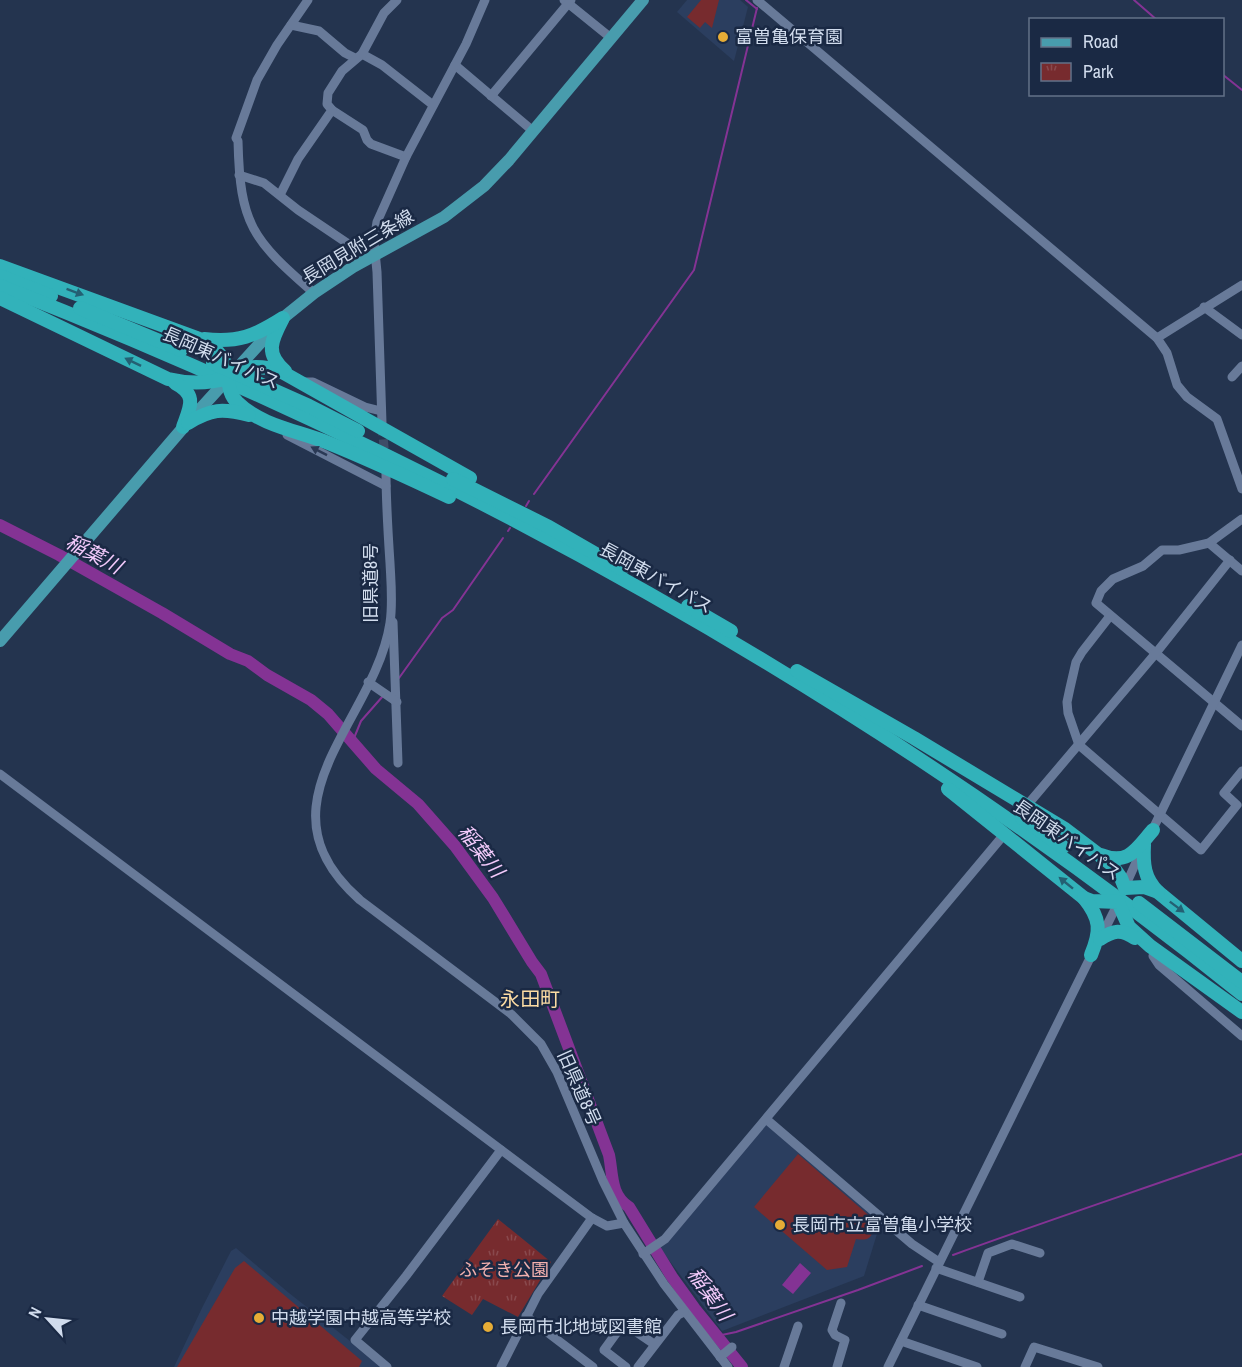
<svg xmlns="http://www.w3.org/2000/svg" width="1242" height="1367" font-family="'Archivo Narrow','Noto Sans JP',sans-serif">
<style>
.built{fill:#2b3e5f}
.green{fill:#772b2e}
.park{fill:url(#park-tufts)}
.water{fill:#843394}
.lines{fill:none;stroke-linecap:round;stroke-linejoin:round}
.stream{stroke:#843394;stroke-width:2}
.river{stroke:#843394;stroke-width:12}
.minor-tunnel{stroke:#3e4d67;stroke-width:9;stroke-dasharray:9 4.5;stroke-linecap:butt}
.minor{stroke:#687a99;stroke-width:9}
.major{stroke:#489cad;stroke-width:12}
.highway{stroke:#32b2ba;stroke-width:14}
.oneway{fill:#246073}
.oneway2{fill:#2a3955}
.poi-dot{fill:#e6ac36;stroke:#1a2944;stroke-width:2}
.labels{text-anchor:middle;stroke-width:5;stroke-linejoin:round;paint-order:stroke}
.poi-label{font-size:18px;fill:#d1dced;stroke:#1a2944;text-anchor:start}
.street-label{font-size:18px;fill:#d1dced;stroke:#1a2944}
.park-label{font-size:18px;fill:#f3b0ae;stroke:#1a2944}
.water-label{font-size:20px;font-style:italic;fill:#f3cafb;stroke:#1a2944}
.neighbourhood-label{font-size:20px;fill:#fbdba3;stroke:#1a2944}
</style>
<defs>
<pattern id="park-tufts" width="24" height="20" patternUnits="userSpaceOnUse" patternTransform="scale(1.5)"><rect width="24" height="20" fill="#772b2e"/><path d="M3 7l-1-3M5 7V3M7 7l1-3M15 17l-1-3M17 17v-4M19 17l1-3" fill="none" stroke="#89494d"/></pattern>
</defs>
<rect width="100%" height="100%" fill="#24344f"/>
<!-- built -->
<g class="built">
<path d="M 687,0 L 740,0 L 748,7 L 734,61 L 677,12 Z"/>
<path d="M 767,1125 L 881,1221 L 864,1276 L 722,1331 L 660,1248 L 764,1126 Z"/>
<path d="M 236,1248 L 289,1293 L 383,1367 L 174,1367 L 202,1308 L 231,1251 Z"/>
</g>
<!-- green -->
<g class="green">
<path d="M 701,0 L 719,0 L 712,28 L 705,22 L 700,28 L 687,17 Z"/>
<path d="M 798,1154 L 873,1219 C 874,1234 872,1242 856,1239 L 847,1267 L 827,1270 L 754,1207 Z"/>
<path d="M 244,1261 L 362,1361 L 359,1367 L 177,1367 L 235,1268 Z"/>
</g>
<!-- park -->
<path class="park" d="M 498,1219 L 551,1262 L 518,1317 L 483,1299 L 472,1315 L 442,1296 Z"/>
<!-- water -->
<path class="water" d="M 800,1263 L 811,1273 L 793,1294 L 782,1285 Z"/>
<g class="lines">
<!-- stream -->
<g class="stream">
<path d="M 746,0 L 757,9"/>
<path d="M 1134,0 L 1157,20"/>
<path d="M 1222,74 L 1242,90"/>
<path d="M 534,494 L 694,270 L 757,8"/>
<path d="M 526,506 L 529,501"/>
<path d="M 508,531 L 510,528"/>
<path d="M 399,678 L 442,618 L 453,610 L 503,538"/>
<path d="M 352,743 L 361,721 L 383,696"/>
<path d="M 953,1255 C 1049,1220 1146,1188 1242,1154"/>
<path d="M 717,1336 L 736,1332 L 858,1290 L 922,1266"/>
</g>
<!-- river -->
<path class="river" d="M 0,525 L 59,555 L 162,613 L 230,654 L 248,661 L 267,675 L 311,700 L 328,714 L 376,769 L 418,804 L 455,846 L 493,898 L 532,962 L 541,974 L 609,1155 C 613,1174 610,1195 629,1207 L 672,1277 L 695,1309 L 742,1367"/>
<!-- minor-tunnel -->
<path class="minor-tunnel" d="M 382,426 L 385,457"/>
<!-- minor -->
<g class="minor">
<path d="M 308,0 L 277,45 L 257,80 L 236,138 L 238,141 C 240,225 252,239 314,293"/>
<path d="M 564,0 L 611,38"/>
<path d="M 757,0 L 1157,338 L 1167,353 L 1177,385 L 1187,397 L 1217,419 L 1242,489"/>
<path d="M 291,25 L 319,31 L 345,53 L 355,58"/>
<path d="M 362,54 L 382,65 L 433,105"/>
<path d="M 455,65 L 533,131"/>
<path d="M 491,96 L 571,0"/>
<path d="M 332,110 L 363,130 L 367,140 L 371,144 L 406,157"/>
<path d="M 239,175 L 264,183 L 298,210 L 347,243 L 352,251 L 353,267"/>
<path d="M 280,195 L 298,159 L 332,110 L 327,104 L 328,93 L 342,71 L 362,54 L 384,13 L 397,0"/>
<path d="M 1204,307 L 1242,335"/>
<path d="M 1157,338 L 1242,285"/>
<path d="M 1232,377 L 1242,366"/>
<path d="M 304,382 L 313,382 L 365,407 L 381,411"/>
<path d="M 382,423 L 377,272 L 374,242 L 377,222 L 406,157 L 466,44 L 485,0"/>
<path d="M 287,435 L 386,486"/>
<path d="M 386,472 C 386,502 388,533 390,563 C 391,583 393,603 390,623 C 375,722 251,804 360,900 L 511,1014 L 541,1044 L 557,1072 L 603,1181 L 624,1223 L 664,1284 L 728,1367"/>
<path d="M 1242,519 L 1209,543 L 1179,550 L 1162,550 L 1143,566 L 1113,579 L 1101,591 L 1096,603 L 1242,726"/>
<path d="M 1209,543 L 1242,571"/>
<path d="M 1110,616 L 1082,652 L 1076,662 L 1070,688 L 1067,702 L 1068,713 L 1079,745 L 1201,850 L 1237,805 L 1224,793 L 1242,771"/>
<path d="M 393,622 L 398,763"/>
<path d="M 368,682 L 397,702"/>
<path d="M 0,774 L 592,1218 L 607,1226 L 624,1223"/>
<path d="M 1029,803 L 1156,653 L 1230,560"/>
<path d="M 1150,835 L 1242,645"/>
<path d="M 1124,889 L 1142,849"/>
<path d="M 1101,937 L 1119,901"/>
<path d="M 1155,950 L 1153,956 L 1159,965 L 1242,1036"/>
<path d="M 766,1119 L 912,1244 L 939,1262"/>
<path d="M 643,1254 L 665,1239 L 1002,837"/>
<path d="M 936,1268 L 1020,1297"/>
<path d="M 978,1282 L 988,1253 L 1012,1244 L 1040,1253"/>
<path d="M 918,1305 L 1002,1334"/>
<path d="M 526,1316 L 593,1367"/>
<path d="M 901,1341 L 977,1367"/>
<path d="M 720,1357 L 732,1347"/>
<path d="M 387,1367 L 355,1340 L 406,1276 L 501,1150"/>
<path d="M 501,1367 L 538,1294 L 592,1218"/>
<path d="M 626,1367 L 604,1350 L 620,1328 L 629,1327 L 654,1344"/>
<path d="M 638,1367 L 678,1315 L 684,1312"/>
<path d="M 784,1367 L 798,1326"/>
<path d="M 837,1367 L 845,1340 L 835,1335 L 832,1330 L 841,1303"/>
<path d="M 888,1367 L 1093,952"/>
<path d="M 1025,1367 L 1034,1347 L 1098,1367"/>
</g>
<!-- major -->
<path class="major" d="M 0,641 L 182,429 L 283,318 L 314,293 L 353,267 L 444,217 L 484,186 L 509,160 L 643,0"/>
<!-- highway -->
<g class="highway">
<path d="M 0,266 L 197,338 C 216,348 223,354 230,375 C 246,364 265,366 282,372 L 470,478"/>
<path d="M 0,276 L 51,296"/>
<path d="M 0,286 C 445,460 869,695 1242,994"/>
<path d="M 0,298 L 168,379 C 189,384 207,384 228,378 C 229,387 230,396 238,403 C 260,425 298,431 326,442 C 368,459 409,478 449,497"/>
<path d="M 80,308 L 181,350"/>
<path d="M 282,320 C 271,341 265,354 285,371"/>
<path d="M 204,339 C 238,343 255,336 283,318"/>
<path d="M 213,363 L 309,406 L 358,431"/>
<path d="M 175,383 C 198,395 190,407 183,427"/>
<path d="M 188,423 C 211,409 222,408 249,415"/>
<path d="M 453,479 L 549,527 L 622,569"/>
<path d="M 688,606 L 731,631"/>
<path d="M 797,671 L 914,738 L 1065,829 L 1111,864 L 1121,878 L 1125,888 L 1144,887 L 1158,892 L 1242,961"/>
<path d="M 948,789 L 1084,898 L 1092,901 L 1118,902 L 1129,927 L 1150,946 L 1242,1012"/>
<path d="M 1022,818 L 1063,847"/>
<path d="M 1144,845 C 1143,864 1144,878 1158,892"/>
<path d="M 1101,855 C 1129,866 1137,848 1153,830"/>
<path d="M 1084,898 C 1101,919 1101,931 1091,955"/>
<path d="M 1139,903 L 1242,982"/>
<path d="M 1100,939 C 1114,930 1121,929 1135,938"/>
</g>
</g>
<!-- one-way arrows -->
<defs><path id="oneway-solid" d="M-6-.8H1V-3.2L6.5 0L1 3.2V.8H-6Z" transform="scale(1.5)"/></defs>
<g class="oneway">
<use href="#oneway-solid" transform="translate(75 292) rotate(20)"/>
<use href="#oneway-solid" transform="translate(133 362) rotate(-154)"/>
<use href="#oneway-solid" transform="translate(1066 883) rotate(-141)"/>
<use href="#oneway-solid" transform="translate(1177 907) rotate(37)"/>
</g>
<use class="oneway2" href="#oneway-solid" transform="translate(319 451) rotate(-153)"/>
<!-- markers -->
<g class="poi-dot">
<circle cx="723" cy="37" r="6"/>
<circle cx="780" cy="1225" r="6"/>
<circle cx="259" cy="1318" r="6"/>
<circle cx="488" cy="1327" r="6"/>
</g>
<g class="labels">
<!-- poi labels -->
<g class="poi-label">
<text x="735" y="43">富曽亀保育園</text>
<text x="792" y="1231">長岡市立富曽亀小学校</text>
<text x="271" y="1324">中越学園中越高等学校</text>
<text x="500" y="1333">長岡市北地域図書館</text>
</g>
<!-- street labels -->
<g class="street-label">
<text transform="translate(358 247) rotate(-31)" y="6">長岡見附三条線</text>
<text transform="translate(221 358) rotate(24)" y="6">長岡東バイパス</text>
<text transform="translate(656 578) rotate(29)" y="6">長岡東バイパス</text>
<text transform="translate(371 583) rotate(-90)" y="6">旧県道8号</text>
<text transform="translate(1067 840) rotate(35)" y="6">長岡東バイパス</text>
<text transform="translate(579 1088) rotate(66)" y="6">旧県道8号</text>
</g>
<!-- park labels -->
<g class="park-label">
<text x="504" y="1276">ふそき公園</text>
</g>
<!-- water labels -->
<g class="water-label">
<text transform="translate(94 554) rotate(28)" y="7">稲葉川</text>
<text transform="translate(481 851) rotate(52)" y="7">稲葉川</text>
<text transform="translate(710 1294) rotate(54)" y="7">稲葉川</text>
</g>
<!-- neighbourhood labels -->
<g class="neighbourhood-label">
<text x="530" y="1006">永田町</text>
</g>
</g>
<!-- legend -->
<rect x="1029" y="18" width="195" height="78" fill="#1a2944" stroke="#637188" stroke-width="1.5"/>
<rect x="1041" y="38" width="30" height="9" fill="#489cad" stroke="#637188" stroke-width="1.5"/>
<text x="1083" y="48" font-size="18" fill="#d1dced">Road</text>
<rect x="1041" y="63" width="30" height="18" fill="url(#park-tufts)" stroke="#637188" stroke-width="1.5"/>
<text x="1083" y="78" font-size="18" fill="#d1dced">Park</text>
<!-- north arrow -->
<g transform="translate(48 1319) rotate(297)" stroke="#1a2944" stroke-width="4.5" paint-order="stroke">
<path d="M0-4.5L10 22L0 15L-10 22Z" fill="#d1dced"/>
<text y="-9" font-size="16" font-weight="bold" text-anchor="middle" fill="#d1dced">N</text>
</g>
</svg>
